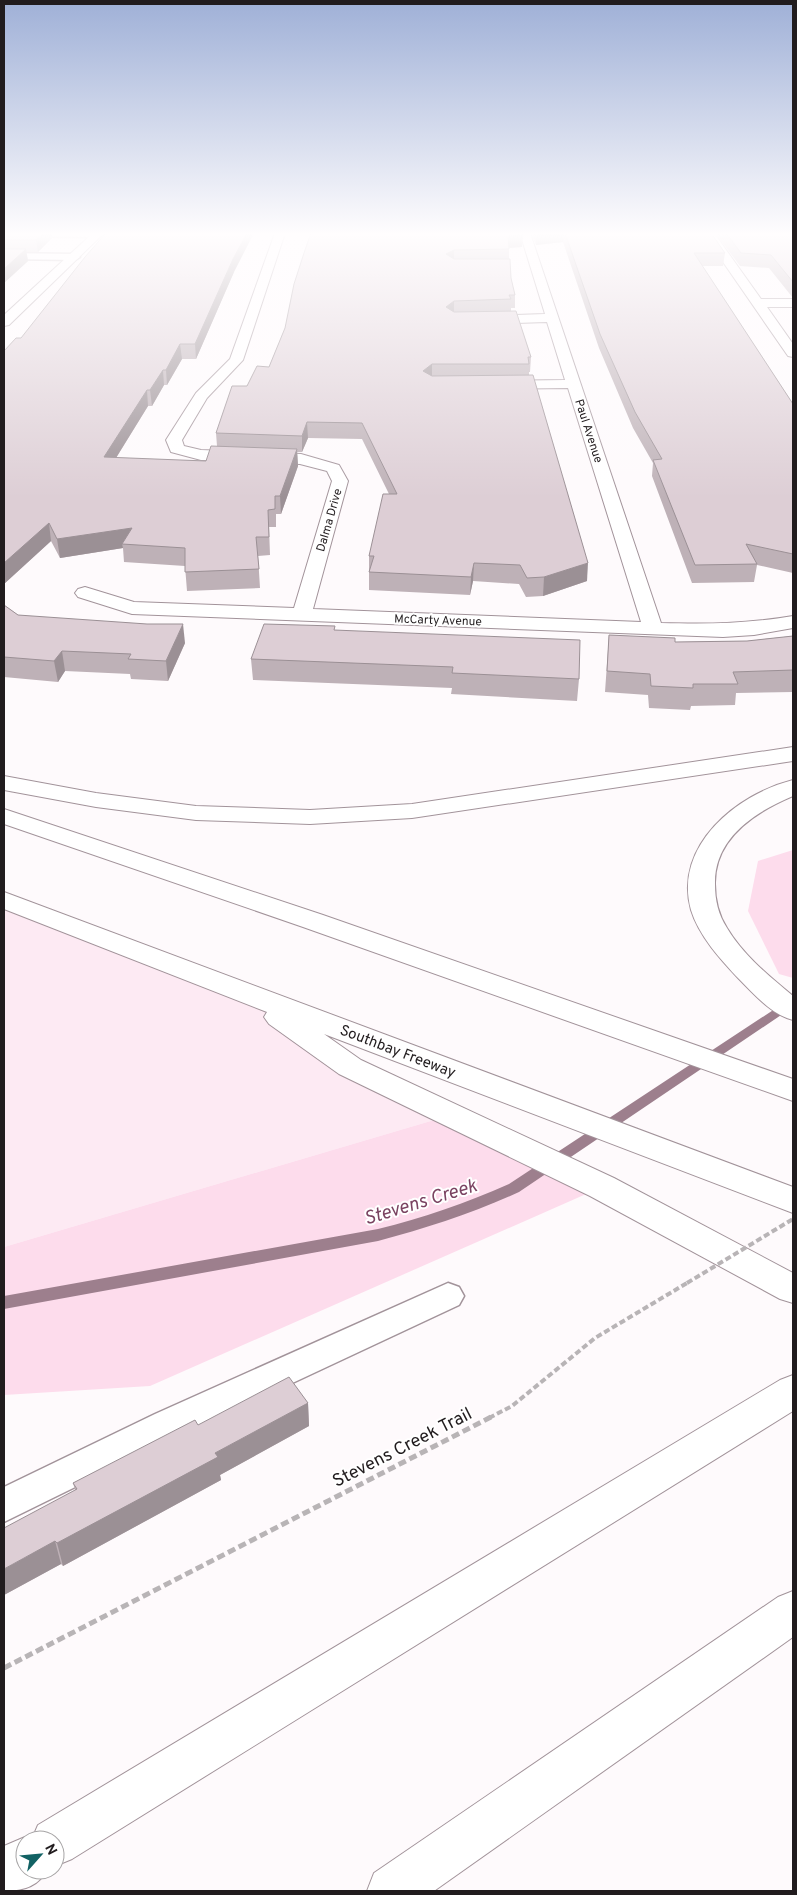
<svg xmlns="http://www.w3.org/2000/svg" width="797" height="1895" font-family="Overpass,sans-serif">
<style>
.built{fill:#fdeaf3}
.green{fill:#fddcec}
.lines{fill:none;stroke-linecap:round;stroke-linejoin:round}
.stream{fill:#9d7f8d;fill-rule:evenodd}
.lane-casing{stroke:#a2939a;stroke-width:3}
.street-casing{stroke:#a2939a;stroke-width:2}
.highway-casing{stroke:#a2939a;stroke-width:2}
.path-far1{stroke:#b8b4b6;stroke-width:4;stroke-dasharray:6 3;stroke-linecap:butt}
.path{stroke:#b8b4b6;stroke-width:5;stroke-dasharray:8 4;stroke-linecap:butt}
.lane{fill:#fff;fill-rule:evenodd}
.street{fill:#fff;fill-rule:evenodd}
.highway{fill:#fff;fill-rule:evenodd}
.path-bridge{stroke:#b8b4b6;stroke-width:4;stroke-dasharray:6 3;stroke-linecap:butt}
.wall{fill:#beb1b7}
.shaded-wall{fill:#9b9095}
.building{fill:#ddced5;stroke:#9b9095}
.labels{text-anchor:middle;stroke-width:4;stroke-linejoin:round;paint-order:stroke}
.far-street-label{font-size:12px;fill:#211c1e;stroke:#fff}
.street-label{font-size:15px;fill:#211c1e;stroke:#fff}
.near-street-label{font-size:18px;fill:#211c1e;stroke:#fff}
.near-water-label{font-size:19px;font-style:italic;fill:#7a4361;stroke:#fff}
</style>
<rect width="100%" height="100%" fill="#fefafc"/>
<!-- built -->
<path class="built" d="M 4,900 L 240,991 L 451,1115 L 4,1247 Z"/>
<!-- green -->
<g class="green">
<path d="M 793,850 L 793,978 L 779,974 L 748,911 L 758,861 Z"/>
<path d="M 451,1115 L 602,1187 L 150,1386 L 4,1395 L 4,1247 Z"/>
</g>
<g class="lines">
<!-- stream -->
<path class="stream" d="M 793,997 L 793,1007 L 519,1192 C 474,1213 427,1228 378,1241 L 4,1309 L 4,1296 L 378,1229 C 423,1218 466,1203 509,1184 Z"/>
<defs>
<g id="lane">
<path d="M 4,233 L 102,233 L 103,234 L 98,237 L 4,236 Z"/>
<path d="M 4,253 L 75,254 L 80,257 L 75,260 L 4,259 Z"/>
<path d="M 448,1283 L 459,1287 L 464,1296 L 459,1305 L 179,1436 L 4,1522 L 4,1487 L 155,1414 Z"/>
</g>
<g id="street">
<path d="M 93,233 L 104,233 L 9,325 L 4,326 L 4,315 Z"/>
<path d="M 275,233 L 285,233 L 243,360 L 207,398 L 182,440 L 184,446 L 201,450 L 301,454 L 339,465 L 348,481 L 313,609 L 641,622 L 568,388 L 498,389 L 491,385 L 498,381 L 565,380 L 547,322 L 482,324 L 476,320 L 482,316 L 545,314 L 520,233 L 530,233 L 661,623 C 708,624 746,624 793,616 L 793,628 L 754,635 L 723,637 L 132,614 L 78,597 L 75,593 L 78,589 L 85,587 L 134,602 L 294,608 L 332,481 L 327,471 L 300,464 L 201,460 L 171,452 L 166,440 L 196,393 L 230,359 Z"/>
<path d="M 703,233 L 714,233 L 761,299 L 793,299 L 793,307 L 767,307 L 793,344 L 793,357 L 788,356 Z"/>
</g>
<g id="highway">
<path d="M 793,747 L 793,761 L 412,818 L 310,824 L 196,820 L 96,807 L 4,790 L 4,776 L 96,793 L 196,806 L 310,810 L 412,804 Z"/>
<path d="M 793,780 L 793,796 C 755,812 714,838 715,884 C 715,900 718,914 727,928 C 743,955 769,976 793,996 L 793,1020 C 772,1015 754,994 739,979 C 721,960 699,936 691,910 C 673,846 737,794 793,780 Z"/>
<path d="M 4,809 L 323,915 L 793,1079 L 793,1101 L 303,927 L 4,824 Z"/>
<path d="M 4,892 L 793,1187 L 793,1213 L 324,1034 L 361,1060 L 614,1178 L 793,1273 L 793,1303 L 780,1299 L 590,1196 L 339,1074 L 269,1024 L 264,1017 L 267,1012 L 4,909 Z"/>
<path d="M 793,1375 L 793,1411 L 72,1859 L 55,1866 L 55,1840 L 25,1840 L 25,1870 L 46,1870 C 39,1887 21,1891 4,1891 L 4,1846 L 25,1837 L 32,1839 L 38,1825 L 780,1380 Z"/>
<path d="M 793,1591 L 793,1637 L 434,1891 L 367,1891 L 374,1873 L 778,1597 Z"/>
</g>
</defs>
<!-- lane casing -->
<use href="#lane" class="lane-casing"/>
<!-- street casing -->
<use href="#street" class="street-casing"/>
<!-- highway casing -->
<use href="#highway" class="highway-casing"/>
<!-- path-far1 -->
<path class="path-far1" d="M 489,1418 L 512,1406 L 595,1338 L 687,1283"/>
<!-- path -->
<path class="path" d="M 4,1668 L 491,1417"/>
<!-- lane -->
<use href="#lane" class="lane"/>
<!-- street -->
<use href="#street" class="street"/>
<!-- highway -->
<use href="#highway" class="highway"/>
<!-- path-bridge -->
<path class="path-bridge" d="M 687,1283 L 793,1219"/>
</g>
<!-- wall -->
<g class="wall">
<path d="M 4,233 L 52,238 L 38,252 L 26,252 L 28,261 L 4,283 Z"/>
<path d="M 531,233 L 711,233 L 725,253 L 723,266 L 702,266 L 793,404 L 793,573 L 757,565 L 754,582 L 692,583 L 652,476 L 653,463 L 633,428 L 599,348 L 563,242 L 536,245 Z"/>
<path d="M 715,233 L 793,233 L 793,298 L 769,268 L 740,266 Z"/>
<path d="M 522,247 L 509,248 L 509,259 L 511,278 L 515,295 L 515,308 L 511,308 L 511,311 L 531,357 L 530,372 L 529,372 L 529,375 L 587,581 L 543,596 L 526,597 L 519,584 L 473,581 L 470,595 L 369,590 L 369,556 L 389,494 L 362,439 L 308,438 L 302,452 L 297,452 L 298,466 L 281,514 L 276,514 L 276,527 L 269,527 L 270,555 L 258,556 L 260,588 L 187,591 L 185,566 L 124,562 L 123,548 L 60,558 L 51,541 L 4,584 L 4,351 L 21,338 L 234,272 L 196,359 L 182,359 L 167,385 L 164,385 L 152,406 L 148,406 L 116,458 L 206,461 L 217,446 L 216,433 L 247,386 L 269,367 L 285,328 L 304,253 Z"/>
<path d="M 4,605 L 18,615 L 185,643 L 168,681 L 131,679 L 130,674 L 65,671 L 58,682 L 4,677 Z"/>
<path d="M 335,630 L 579,679 L 577,701 L 451,694 L 452,688 L 253,680 L 251,659 Z"/>
<path d="M 609,635 L 675,642 L 747,641 L 793,636 L 793,692 L 736,693 L 735,705 L 691,706 L 690,710 L 649,708 L 648,695 L 605,692 Z"/>
<path d="M 308,1403 L 309,1426 L 220,1475 L 221,1480 L 63,1566 L 61,1564 L 4,1595 L 75,1490 L 73,1483 L 198,1425 Z"/>
</g>
<!-- shaded-wall -->
<g class="shaded-wall">
<path d="M 44,233 L 52,233 L 52,238 L 38,252 L 36,240 Z"/>
<path d="M 247,233 L 254,233 L 234,272 L 196,359 L 195,344 L 233,259 Z"/>
<path d="M 537,233 L 564,233 L 563,242 L 536,245 Z"/>
<path d="M 523,235 L 522,247 L 508,248 L 508,236 Z"/>
<path d="M 26,249 L 28,261 L 4,283 L 4,269 Z"/>
<path d="M 454,250 L 454,262 L 446,254 Z"/>
<path d="M 454,301 L 454,314 L 446,307 Z"/>
<path d="M 180,344 L 182,359 L 167,385 L 166,370 Z"/>
<path d="M 432,364 L 432,379 L 423,371 Z"/>
<path d="M 163,370 L 164,385 L 152,406 L 150,390 Z"/>
<path d="M 147,390 L 148,406 L 106,474 L 104,457 Z"/>
<path d="M 307,422 L 308,438 L 302,452 L 302,436 Z"/>
<path d="M 297,449 L 298,466 L 281,514 L 280,496 Z"/>
<path d="M 49,523 L 51,541 L 4,584 L 4,563 Z"/>
<path d="M 132,528 L 122,544 L 123,548 L 60,558 L 57,539 Z"/>
<path d="M 474,563 L 473,581 L 470,595 L 471,577 Z"/>
<path d="M 588,563 L 587,581 L 543,596 L 544,577 Z"/>
<path d="M 183,624 L 185,643 L 168,681 L 166,661 Z"/>
<path d="M 62,651 L 65,671 L 58,682 L 54,661 Z"/>
<path d="M 308,1403 L 309,1426 L 220,1475 L 221,1480 L 63,1566 L 57,1543 L 215,1453 Z"/>
<path d="M 55,1541 L 61,1564 L 4,1595 L 4,1569 Z"/>
</g>
<!-- building -->
<g class="building">
<path d="M 4,233 L 44,233 L 36,240 L 4,240 Z"/>
<path d="M 106,233 L 247,233 L 233,259 L 195,344 L 180,344 L 166,370 L 163,370 L 150,390 L 147,390 L 104,457 L 206,461 L 211,446 L 297,449 L 280,496 L 275,496 L 275,509 L 268,510 L 269,537 L 256,537 L 259,569 L 185,572 L 185,548 L 122,544 L 132,528 L 57,539 L 49,523 L 4,563 L 4,351 L 16,338 L 21,338 L 85,257 Z"/>
<path d="M 311,233 L 522,233 L 523,235 L 508,236 L 509,249 L 454,250 L 446,254 L 454,259 L 510,259 L 511,278 L 515,295 L 509,295 L 511,299 L 454,301 L 446,307 L 454,312 L 516,311 L 531,357 L 528,357 L 529,364 L 432,364 L 423,371 L 432,376 L 533,375 L 588,563 L 544,577 L 527,578 L 520,565 L 474,563 L 471,577 L 369,572 L 374,556 L 369,556 L 383,494 L 397,494 L 362,423 L 307,422 L 302,436 L 216,433 L 232,386 L 247,386 L 257,366 L 269,367 L 285,328 L 294,284 L 304,253 Z"/>
<path d="M 565,233 L 711,233 L 725,253 L 694,253 L 793,404 L 793,554 L 746,544 L 757,564 L 695,565 L 653,460 L 662,459 L 635,412 L 600,334 Z"/>
<path d="M 726,233 L 793,233 L 793,282 L 771,255 L 741,253 Z"/>
<path d="M 4,249 L 26,249 L 4,269 Z"/>
<path d="M 4,605 L 18,615 L 147,624 L 183,624 L 166,661 L 128,659 L 131,654 L 62,651 L 54,661 L 4,657 Z"/>
<path d="M 264,624 L 335,626 L 334,630 L 580,640 L 579,679 L 452,673 L 453,667 L 251,659 Z"/>
<path d="M 609,635 L 675,638 L 675,642 L 747,641 L 793,636 L 793,670 L 733,672 L 738,684 L 693,684 L 693,688 L 651,686 L 650,674 L 607,671 Z"/>
<path d="M 289,1377 L 308,1403 L 215,1453 L 218,1457 L 57,1543 L 55,1541 L 4,1569 L 4,1528 L 77,1489 L 73,1483 L 195,1420 L 198,1425 Z"/>
</g>
<!-- sky -->
<linearGradient id="sky" x2="0" y2="1"><stop stop-color="#9fb0d7"/><stop offset="0.47" stop-color="#fffdfe"/><stop offset="1" stop-color="#fffdfe" stop-opacity="0"/></linearGradient>
<rect width="797" height="498" fill="url(#sky)"/>
<g class="labels">
<!-- far-street labels -->
<g class="far-street-label">
<text transform="translate(589 431) rotate(72)" y="4">Paul Avenue</text>
<text transform="translate(329 520) rotate(-74)" y="4">Dalma Drive</text>
<text transform="translate(438 620) rotate(2)" y="4">McCarty Avenue</text>
</g>
<!-- street labels -->
<g class="street-label">
<text transform="translate(398 1051) rotate(21)" y="5">Southbay Freeway</text>
</g>
<!-- near-street labels -->
<g class="near-street-label">
<text transform="translate(402 1447) rotate(-27)" y="6">Stevens Creek Trail</text>
</g>
<!-- near-water labels -->
<g class="near-water-label">
<text transform="translate(420 1201) rotate(-17)" y="7">Stevens Creek</text>
</g>
</g>
<!-- border -->
<rect width="797" height="1895" fill="none" stroke="#211c1e" stroke-width="10"/>
<!-- north arrow -->
<g transform="translate(40 1855) rotate(63)"><circle r="24" fill="#ffffff" stroke="#a6a4a5"/>
<path d="M0-4L9 19L0 12L-9 19Z" fill="#126264"/>
<text y="-8" font-size="14" font-weight="bold" text-anchor="middle" fill="#211c1e">N</text>
</g>
</svg>
